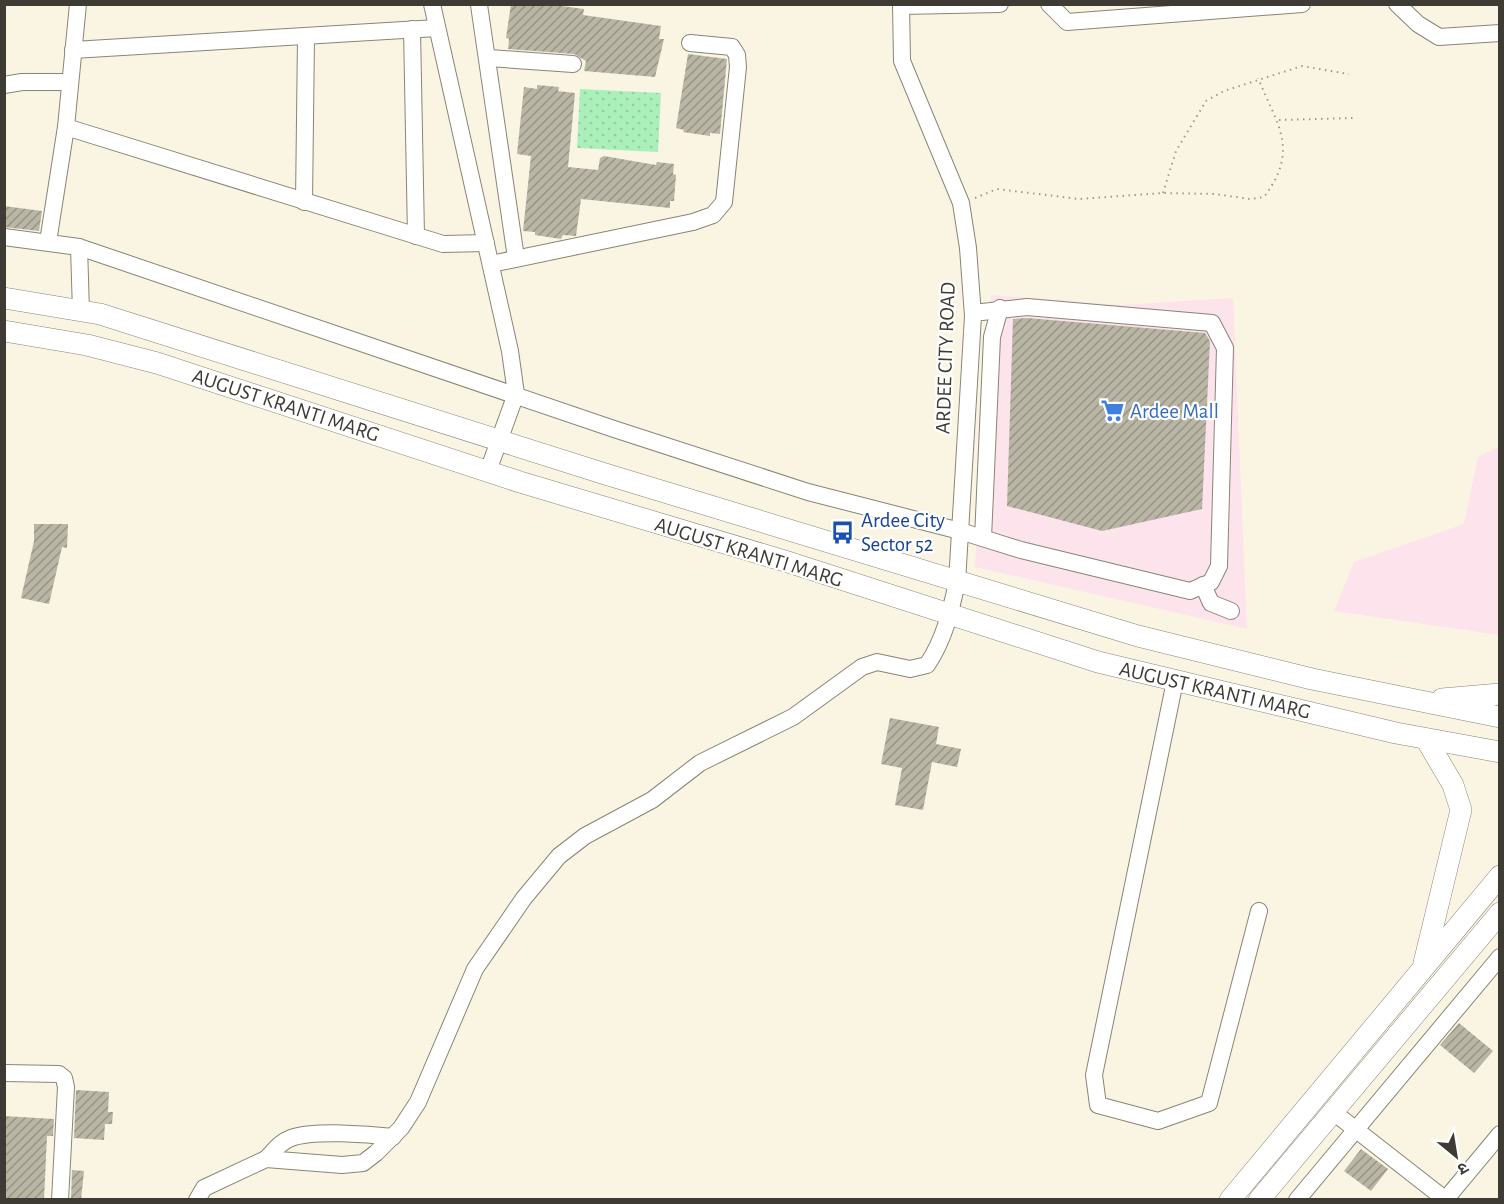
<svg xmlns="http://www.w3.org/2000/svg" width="1504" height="1204" font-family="'Alegreya Sans','Noto Sans Devanagari',sans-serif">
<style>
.commercial{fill:#fce3ec}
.grass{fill:url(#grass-dots)}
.building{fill:url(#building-hatch)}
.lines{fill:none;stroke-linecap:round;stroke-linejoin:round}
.minor-casing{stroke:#898575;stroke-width:18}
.major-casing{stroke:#898575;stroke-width:22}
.path{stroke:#9d9a8d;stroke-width:2;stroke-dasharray:1.5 4.5;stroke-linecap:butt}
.minor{stroke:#fff;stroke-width:16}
.major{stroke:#fff;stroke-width:21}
.labels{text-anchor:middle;stroke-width:4.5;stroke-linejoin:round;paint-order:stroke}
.street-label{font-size:21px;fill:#3d3b34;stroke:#fff}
.shop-label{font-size:21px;fill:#366cbe;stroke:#fff;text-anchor:start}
.transit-label{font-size:21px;fill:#164399;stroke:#fff;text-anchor:start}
</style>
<defs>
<pattern id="grass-dots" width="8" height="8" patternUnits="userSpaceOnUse" patternTransform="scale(1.5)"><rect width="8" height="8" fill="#abefba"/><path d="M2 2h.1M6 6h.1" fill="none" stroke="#94cea0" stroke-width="1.8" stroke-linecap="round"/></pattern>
<pattern id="building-hatch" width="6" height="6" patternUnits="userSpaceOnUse" patternTransform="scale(1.5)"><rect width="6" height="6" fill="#bab6a5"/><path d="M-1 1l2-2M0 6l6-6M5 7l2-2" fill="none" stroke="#989587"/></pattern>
</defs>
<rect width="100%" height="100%" fill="#faf5e3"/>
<!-- commercial -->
<g class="commercial">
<path d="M 991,295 L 1121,305 L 1233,298 L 1247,629 L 975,567 Z"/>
<path d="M 1499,447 L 1499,635 L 1334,611 L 1354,562 L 1464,524 L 1478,457 Z"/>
</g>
<!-- grass -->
<path class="grass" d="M 580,89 L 661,93 L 658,152 L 577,148 Z"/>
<!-- building -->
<g class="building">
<path d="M 511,4 L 546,4 L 584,9 L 583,15 L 661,26 L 659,39 L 664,39 L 655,77 L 584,71 L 586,61 L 574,54 L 508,49 L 509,39 L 506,38 Z"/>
<path d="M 688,54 L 727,59 L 720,134 L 710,133 L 710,136 L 683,132 L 684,130 L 676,128 Z"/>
<path d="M 537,85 L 559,87 L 558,91 L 575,93 L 568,167 L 598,170 L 600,158 L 604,156 L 656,165 L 657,162 L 674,164 L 673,174 L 676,175 L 674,201 L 670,201 L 670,208 L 581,199 L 576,236 L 563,235 L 561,239 L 535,235 L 535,232 L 523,231 L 531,156 L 517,154 L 524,87 L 537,89 Z"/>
<path d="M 4,206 L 42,211 L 39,231 L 4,227 Z"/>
<path d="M 1027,318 L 1205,333 L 1210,341 L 1202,509 L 1102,531 L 1007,506 L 1013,319 Z"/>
<path d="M 34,524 L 68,524 L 67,548 L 62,547 L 49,604 L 21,598 L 34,541 Z"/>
<path d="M 890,718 L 939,727 L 936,744 L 961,749 L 957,767 L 932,762 L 923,810 L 895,805 L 902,768 L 881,764 Z"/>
<path d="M 1459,1023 L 1493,1051 L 1474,1073 L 1440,1045 Z"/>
<path d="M 76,1090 L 109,1092 L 108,1112 L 113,1112 L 112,1124 L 105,1124 L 104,1140 L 74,1138 Z"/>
<path d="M 4,1116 L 54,1119 L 53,1136 L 47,1136 L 44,1200 L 4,1200 Z"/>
<path d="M 1361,1149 L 1388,1169 L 1371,1191 L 1344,1171 Z"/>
<path d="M 72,1170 L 84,1171 L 81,1200 L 71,1200 Z"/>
</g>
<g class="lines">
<defs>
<g id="minor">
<path d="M 432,4 L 510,351 L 516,394 L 488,471"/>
<path d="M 1049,4 L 1067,22 L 1302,4"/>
<path d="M 1397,4 L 1418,24 L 1439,37 L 1500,33"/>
<path d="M 479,5 L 516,258"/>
<path d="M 901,6 L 1000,4"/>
<path d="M 412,29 L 416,236"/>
<path d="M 73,50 L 437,28"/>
<path d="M 489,58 L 573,64"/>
<path d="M 4,85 L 22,82 L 70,82"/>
<path d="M 66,127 L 443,244 L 486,243"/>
<path d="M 304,202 L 306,37"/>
<path d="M 4,237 L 79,247 L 614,429 L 808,492 L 960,531 L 1021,550 L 1190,591 L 1211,582 L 1219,566 L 1225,348 L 1212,323 L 1027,307 L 973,313"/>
<path d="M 48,242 L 66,127 L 78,4"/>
<path d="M 79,247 L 81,311"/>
<path d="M 491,264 L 693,222 L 713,215 L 724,202 L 738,67 L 737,55 L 732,47 L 690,43"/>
<path d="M 983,538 L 992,337 L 1000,308"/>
<path d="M 1203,585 L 1211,603 L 1231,611"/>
<path d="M 1175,681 L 1094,1075 L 1098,1105 L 1158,1121 L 1209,1103 L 1259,911"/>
<path d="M 4,1073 L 59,1074 L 64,1078 L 66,1087 L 60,1200"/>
<path d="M 1332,1111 L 1446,1200"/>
<path d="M 266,1159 C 274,1151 280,1142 291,1138 C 313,1130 369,1134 393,1137"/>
<path d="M 197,1200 L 204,1188 L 266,1159 L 342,1165 L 363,1163 L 376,1153 L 401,1128 L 418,1102 L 475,969 L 524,898 L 559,856 L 585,836 L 652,800 L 700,763 L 793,717 L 862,667 L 877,662 L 910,669 L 927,665 C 944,640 951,611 957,582 L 973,316 L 968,248 L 961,203 L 902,61 L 901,4"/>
<path d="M 1297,1200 L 1500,957"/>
<path d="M 1445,1200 L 1500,1134"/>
</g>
<g id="major">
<path d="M 4,298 L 100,314 L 602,473 L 1138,636 L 1312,679 L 1500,717"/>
<path d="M 4,331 L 87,345 L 157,363 L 520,482 L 788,562 L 1098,662 L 1396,733 L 1500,752"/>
<path d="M 1442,699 L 1500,694"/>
<path d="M 1424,963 L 1461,810 L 1453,785 L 1426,739"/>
<path d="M 1230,1200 L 1500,876"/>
<path d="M 1259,1200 L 1500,913"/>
</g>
</defs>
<!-- minor casing -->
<use href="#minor" class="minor-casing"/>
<!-- major casing -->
<use href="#major" class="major-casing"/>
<!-- path -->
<g class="path">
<path d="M 1279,120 L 1354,118"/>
<path d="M 1163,193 L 1176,151 L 1206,101 L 1224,91 L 1302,66 L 1349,74"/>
<path d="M 975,198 L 997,189 L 1079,199 L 1163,193 L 1215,194 L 1250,199 L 1264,197 C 1300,149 1277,125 1258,78"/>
</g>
<!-- minor -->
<use href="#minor" class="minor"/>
<!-- major -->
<use href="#major" class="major"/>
</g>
<!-- icons -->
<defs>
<symbol id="supermarket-bare" viewBox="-9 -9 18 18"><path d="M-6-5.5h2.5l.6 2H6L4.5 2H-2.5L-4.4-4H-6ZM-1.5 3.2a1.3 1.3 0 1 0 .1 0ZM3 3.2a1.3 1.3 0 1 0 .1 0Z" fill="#3f7fe0" stroke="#fff" stroke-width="2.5" paint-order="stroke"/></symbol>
<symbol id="bus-bare" viewBox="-9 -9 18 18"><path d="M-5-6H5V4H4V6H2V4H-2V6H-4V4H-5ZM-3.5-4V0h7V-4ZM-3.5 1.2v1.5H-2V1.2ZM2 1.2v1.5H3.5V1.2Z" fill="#1a4fb4" stroke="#fff" stroke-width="2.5" paint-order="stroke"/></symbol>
</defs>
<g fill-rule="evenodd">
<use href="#supermarket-bare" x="1096" y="394" width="33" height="33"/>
<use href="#bus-bare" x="826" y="516" width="33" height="33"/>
</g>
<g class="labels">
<!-- street labels -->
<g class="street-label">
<text transform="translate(945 358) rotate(-88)" y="7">ARDEE CITY ROAD</text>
<text transform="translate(286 405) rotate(18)" y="7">AUGUST KRANTI MARG</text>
<text transform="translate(749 552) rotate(17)" y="7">AUGUST KRANTI MARG</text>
<text transform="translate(1215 690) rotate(13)" y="7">AUGUST KRANTI MARG</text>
</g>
<!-- shop labels -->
<g class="shop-label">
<text x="1130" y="418">Ardee Mall</text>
</g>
<!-- transit labels -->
<g class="transit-label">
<text x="861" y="527">Ardee City<tspan x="861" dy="24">Sector 52</tspan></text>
</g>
</g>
<!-- border -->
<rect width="1504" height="1204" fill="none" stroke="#3d3b34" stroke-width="12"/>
<!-- north arrow -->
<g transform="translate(1456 1156) rotate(150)" stroke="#ffffff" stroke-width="4.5" paint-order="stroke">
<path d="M0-4.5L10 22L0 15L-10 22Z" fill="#3d3b34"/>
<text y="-9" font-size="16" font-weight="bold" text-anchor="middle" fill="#3d3b34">उ</text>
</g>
</svg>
